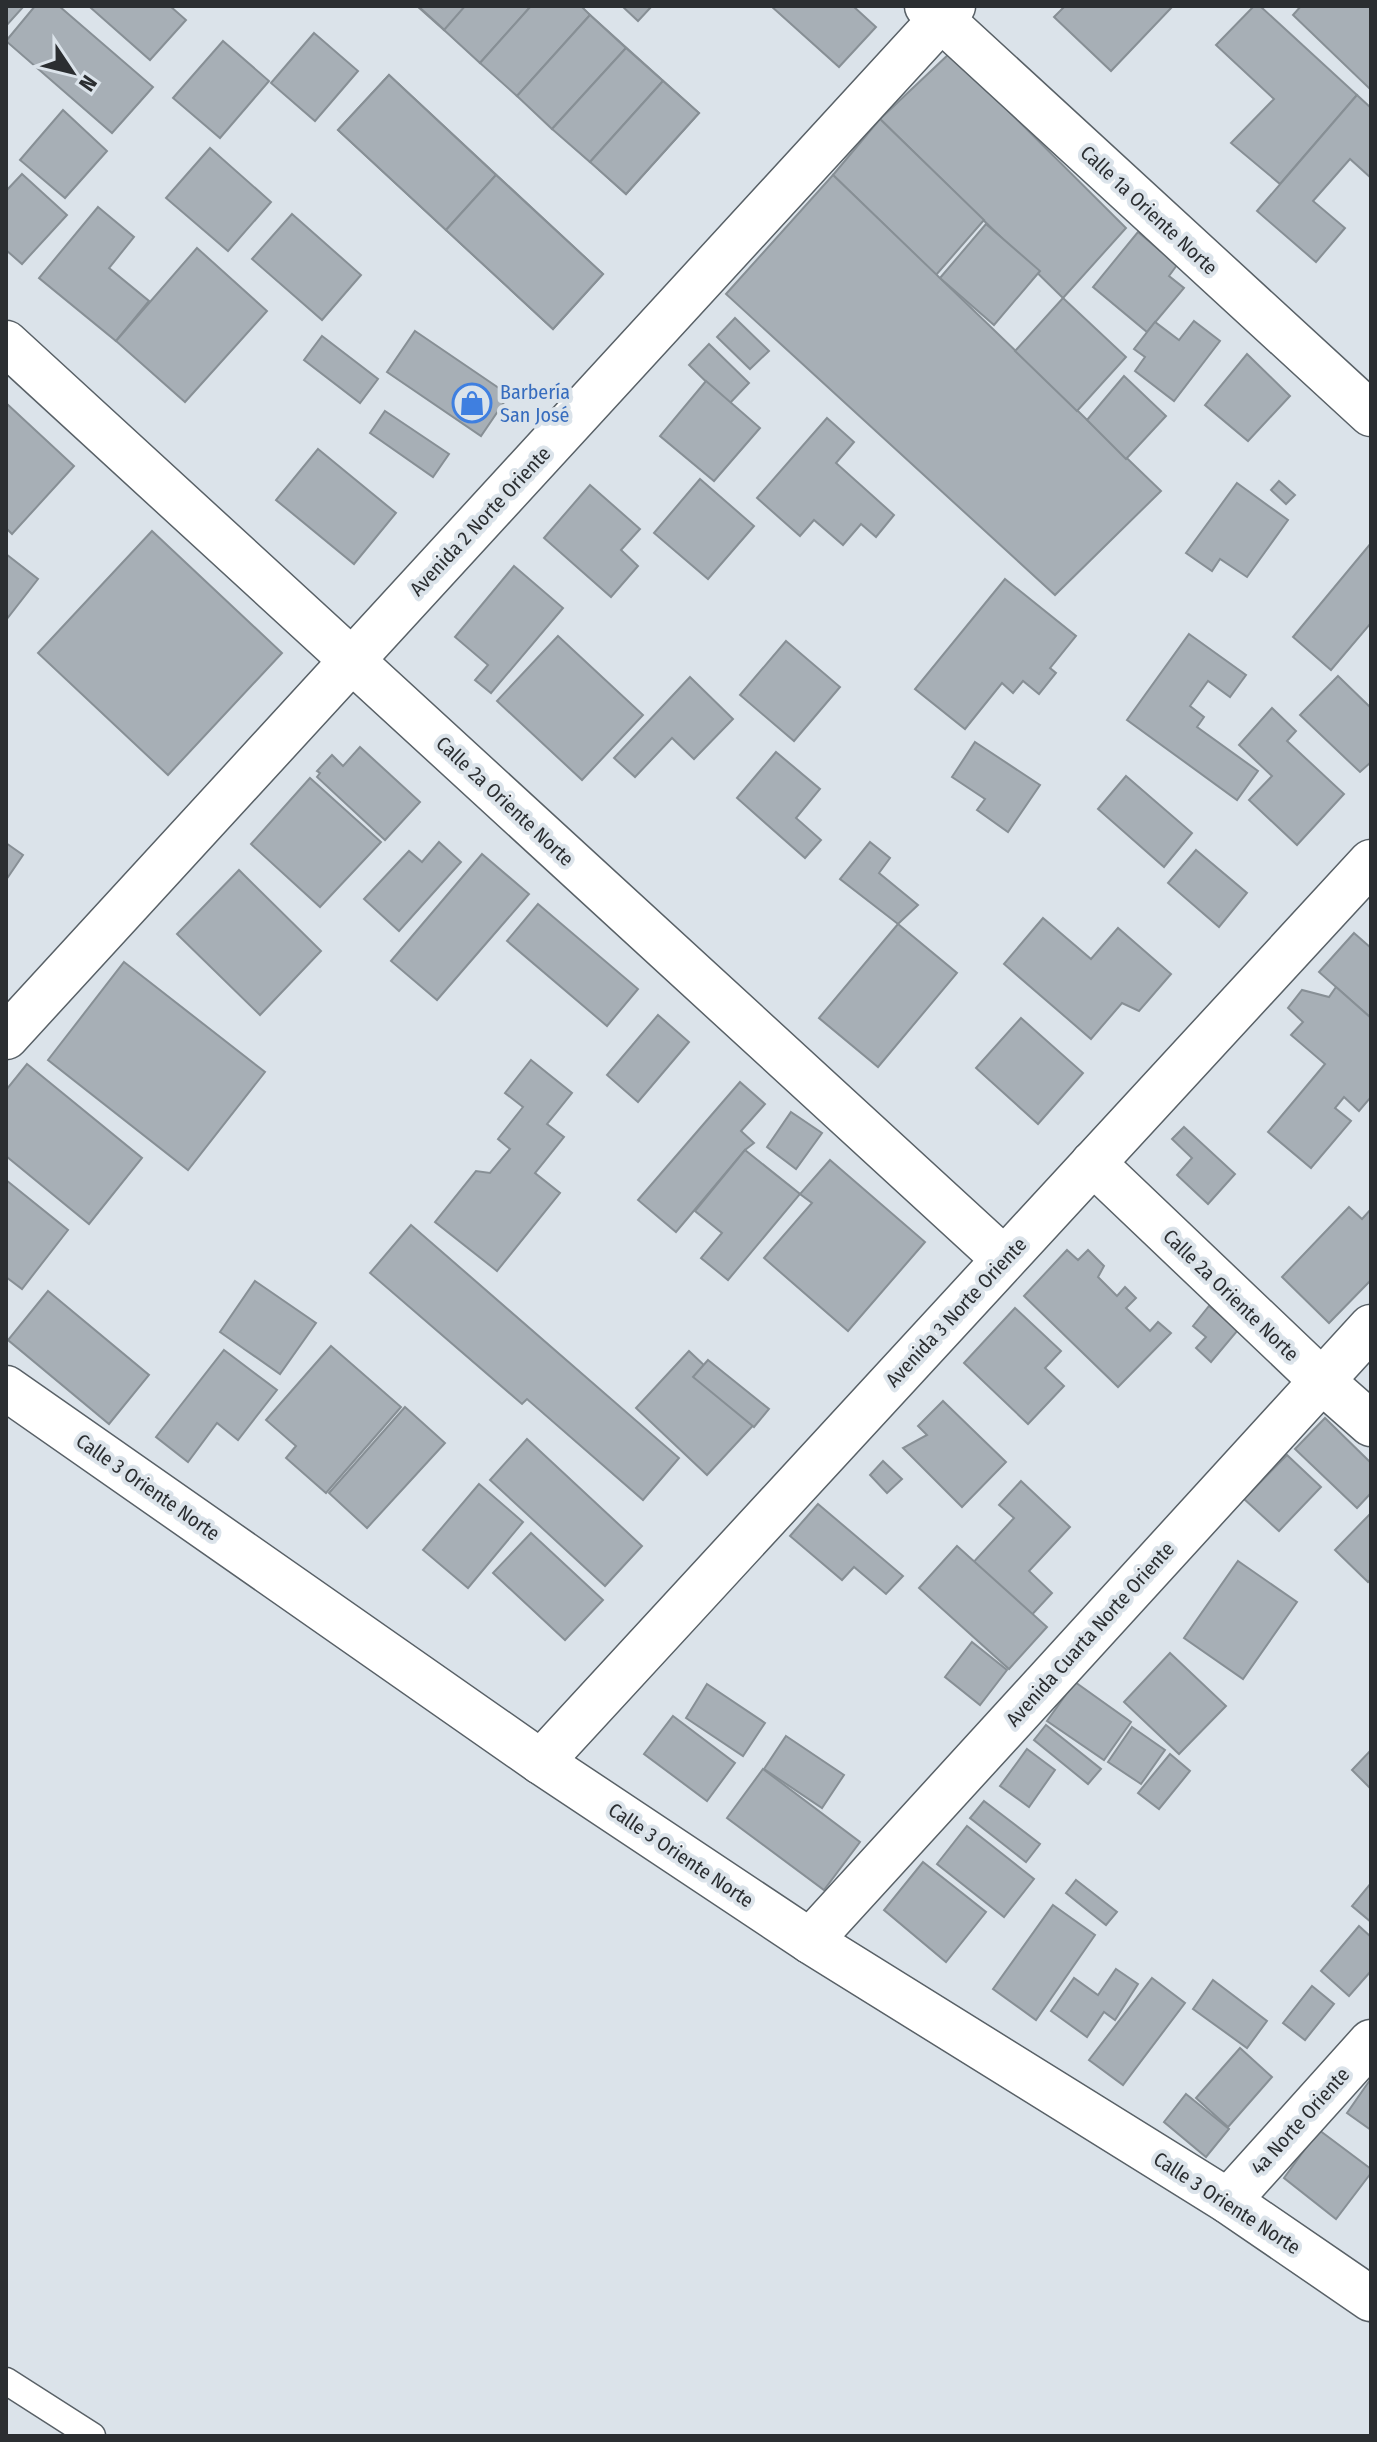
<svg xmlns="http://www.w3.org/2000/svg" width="1377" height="2442" font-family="'Fira Sans Condensed',sans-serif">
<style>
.building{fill:#a7afb6;stroke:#878f95;stroke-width:2}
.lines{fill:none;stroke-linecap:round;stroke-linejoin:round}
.lane-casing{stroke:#596167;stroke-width:29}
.street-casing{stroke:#596167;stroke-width:47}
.secondary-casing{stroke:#596167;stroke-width:47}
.lane{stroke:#fff;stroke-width:26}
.street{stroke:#fff;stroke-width:44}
.secondary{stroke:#fff;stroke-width:44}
.labels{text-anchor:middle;stroke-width:8;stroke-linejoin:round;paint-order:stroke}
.street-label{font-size:20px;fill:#2b2e31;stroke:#dbe3ea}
.shop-label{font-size:20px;fill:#366cbe;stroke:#dbe3ea;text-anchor:start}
</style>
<rect width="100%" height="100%" fill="#dbe3ea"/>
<!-- building -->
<g class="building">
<path d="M 6,6 L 24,6 L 6,26 Z"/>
<path d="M 35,6 L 59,6 L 153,87 L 112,133 L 6,41 Z"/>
<path d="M 93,6 L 170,6 L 186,20 L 150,60 L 91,8 Z"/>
<path d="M 417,6 L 465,6 L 444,30 Z"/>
<path d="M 418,6 L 580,6 L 699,113 L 626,194 Z"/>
<path d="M 465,6 L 531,6 L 480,63 L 444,30 Z"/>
<path d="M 531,6 L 581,6 L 590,15 L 517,96 L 480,63 Z"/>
<path d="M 622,6 L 652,6 L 638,21 Z"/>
<path d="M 771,6 L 853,6 L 876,27 L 839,67 Z"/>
<path d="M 1065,6 L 1173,6 L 1111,71 L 1054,17 Z"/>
<path d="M 1254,6 L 1260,6 L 1357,95 L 1280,184 L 1231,143 L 1274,99 L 1216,45 Z"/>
<path d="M 1301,6 L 1371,6 L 1371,90 L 1293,15 Z"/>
<path d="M 590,15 L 626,48 L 552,129 L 517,96 Z"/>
<path d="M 314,33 L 358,71 L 315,121 L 271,83 Z"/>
<path d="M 223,41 L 269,81 L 220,138 L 173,98 Z"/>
<path d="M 626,48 L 663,81 L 590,162 L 552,129 Z"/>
<path d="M 950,53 L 1126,228 L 1063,298 L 880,119 Z"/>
<path d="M 389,75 L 603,274 L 553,329 L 338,130 Z"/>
<path d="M 389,75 L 496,175 L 446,230 L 338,130 Z"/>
<path d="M 663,81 L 699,113 L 626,194 L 590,162 Z"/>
<path d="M 1357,95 L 1371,108 L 1371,178 L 1350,159 L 1313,201 L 1345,228 L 1316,262 L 1257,211 Z"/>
<path d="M 63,110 L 107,151 L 65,198 L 20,160 Z"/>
<path d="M 880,119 L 984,220 L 936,275 L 833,175 Z"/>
<path d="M 210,148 L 271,202 L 228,251 L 166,198 Z"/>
<path d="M 22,174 L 67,215 L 22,264 L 6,250 L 6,191 Z"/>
<path d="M 496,175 L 603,274 L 553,329 L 446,230 Z"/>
<path d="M 833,175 L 1161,491 L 1055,595 L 726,294 Z"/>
<path d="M 98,207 L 134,237 L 109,268 L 149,301 L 116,341 L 39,278 Z"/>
<path d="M 292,214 L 361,275 L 322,320 L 252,259 Z"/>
<path d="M 986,224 L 1040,271 L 994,325 L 940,278 Z"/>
<path d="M 1138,232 L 1177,265 L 1169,276 L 1184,288 L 1147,332 L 1093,287 Z"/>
<path d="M 197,248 L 267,311 L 185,402 L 116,341 Z"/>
<path d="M 1063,298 L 1126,357 L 1077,411 L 1015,351 Z"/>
<path d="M 735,318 L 769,351 L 750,369 L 717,337 Z"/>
<path d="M 1194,321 L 1220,341 L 1174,401 L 1135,371 L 1145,357 L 1134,349 L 1155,322 L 1179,340 Z"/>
<path d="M 415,331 L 509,395 L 481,436 L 387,372 Z"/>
<path d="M 322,336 L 378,379 L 360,403 L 304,360 Z"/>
<path d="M 709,344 L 749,383 L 729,404 L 689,365 Z"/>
<path d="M 1247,354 L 1290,396 L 1248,441 L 1205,405 Z"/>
<path d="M 1124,376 L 1166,416 L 1126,459 L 1087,420 Z"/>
<path d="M 706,381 L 760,428 L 714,481 L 660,436 Z"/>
<path d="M 6,403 L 74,466 L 12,534 L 6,528 Z"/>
<path d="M 385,411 L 449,454 L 433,477 L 370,433 Z"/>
<path d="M 827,418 L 854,442 L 836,463 L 894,515 L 876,537 L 861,524 L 843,545 L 814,520 L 800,536 L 757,498 Z"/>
<path d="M 318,449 L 396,513 L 354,564 L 276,500 Z"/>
<path d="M 700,479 L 754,526 L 708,579 L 654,533 Z"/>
<path d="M 1279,481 L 1295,495 L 1286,504 L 1271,490 Z"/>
<path d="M 1237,483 L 1288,520 L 1247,577 L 1220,559 L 1212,571 L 1186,553 Z"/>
<path d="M 590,485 L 640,529 L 621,550 L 638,566 L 611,597 L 544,538 Z"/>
<path d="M 152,531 L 282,653 L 168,775 L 38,653 Z"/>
<path d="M 1371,543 L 1371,623 L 1331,670 L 1293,637 Z"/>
<path d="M 6,554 L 38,579 L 6,620 Z"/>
<path d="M 514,566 L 563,608 L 491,693 L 475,680 L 488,665 L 455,637 Z"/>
<path d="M 1005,579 L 1076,636 L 1050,668 L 1056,673 L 1039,694 L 1023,681 L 1013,693 L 1002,683 L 965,729 L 915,689 Z"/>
<path d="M 1189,634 L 1246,675 L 1230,697 L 1208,681 L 1190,706 L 1204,717 L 1197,727 L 1258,771 L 1237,800 L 1127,720 Z"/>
<path d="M 558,636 L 643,715 L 582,780 L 497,701 Z"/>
<path d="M 786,641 L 840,687 L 794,741 L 740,695 Z"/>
<path d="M 1338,676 L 1371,708 L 1371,762 L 1360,772 L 1300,715 Z"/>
<path d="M 690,677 L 733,719 L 694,759 L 672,738 L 635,777 L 614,758 Z"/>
<path d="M 1272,708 L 1296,731 L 1287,741 L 1344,794 L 1297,845 L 1249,800 L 1272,776 L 1239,745 Z"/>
<path d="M 975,742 L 1040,785 L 1008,832 L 977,810 L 985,799 L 952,777 Z"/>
<path d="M 360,747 L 420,802 L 385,840 L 317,777 L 320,773 L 317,771 L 332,755 L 343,766 Z"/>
<path d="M 776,752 L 820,789 L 796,818 L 821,840 L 805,858 L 737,798 Z"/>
<path d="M 1126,776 L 1192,833 L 1164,867 L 1098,809 Z"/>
<path d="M 310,778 L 381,842 L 320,907 L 251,844 Z"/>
<path d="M 439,842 L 461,862 L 399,931 L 364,899 L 409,851 L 422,862 Z"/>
<path d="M 870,842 L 890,858 L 879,873 L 918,905 L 898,924 L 840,879 Z"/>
<path d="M 6,843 L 23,855 L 6,880 Z"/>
<path d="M 1196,850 L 1247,893 L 1219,927 L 1168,883 Z"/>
<path d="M 482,854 L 529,894 L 437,1000 L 391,961 Z"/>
<path d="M 239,870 L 321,951 L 260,1015 L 177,934 Z"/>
<path d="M 538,904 L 638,989 L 607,1026 L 507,941 Z"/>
<path d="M 1043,918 L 1091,959 L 1118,928 L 1171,974 L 1139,1011 L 1122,1003 L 1091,1039 L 1004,964 Z"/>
<path d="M 898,924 L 957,973 L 878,1067 L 819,1018 Z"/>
<path d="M 1354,933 L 1371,948 L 1371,1018 L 1319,972 Z"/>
<path d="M 124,962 L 265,1072 L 188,1170 L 48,1060 Z"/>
<path d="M 1336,987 L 1371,1018 L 1371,1097 L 1359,1111 L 1344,1097 L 1335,1108 L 1351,1121 L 1311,1168 L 1268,1132 L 1325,1064 L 1291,1035 L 1303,1022 L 1288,1008 L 1302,990 L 1329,997 Z"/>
<path d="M 658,1015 L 689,1042 L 638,1102 L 607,1075 Z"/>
<path d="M 1021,1018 L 1083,1073 L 1038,1124 L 976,1068 Z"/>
<path d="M 531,1060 L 572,1093 L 547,1124 L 564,1137 L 535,1173 L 560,1193 L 497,1271 L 435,1222 L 476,1171 L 490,1173 L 510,1149 L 498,1139 L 523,1107 L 505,1093 Z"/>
<path d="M 27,1064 L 142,1158 L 89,1224 L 6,1156 L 6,1090 Z"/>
<path d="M 740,1082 L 765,1104 L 741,1131 L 754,1143 L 745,1150 L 676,1232 L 638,1200 Z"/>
<path d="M 791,1112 L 822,1133 L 796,1169 L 767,1147 Z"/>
<path d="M 1184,1127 L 1235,1174 L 1208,1204 L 1177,1175 L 1192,1158 L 1172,1139 Z"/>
<path d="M 745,1150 L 800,1194 L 728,1280 L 701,1258 L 722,1233 L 695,1211 Z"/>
<path d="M 830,1160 L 925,1242 L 848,1331 L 764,1258 L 812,1203 L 800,1194 Z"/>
<path d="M 6,1180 L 68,1230 L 22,1289 L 6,1277 Z"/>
<path d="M 1349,1207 L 1362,1219 L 1371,1209 L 1371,1280 L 1329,1323 L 1282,1277 Z"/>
<path d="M 411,1225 L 679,1458 L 643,1500 L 527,1399 L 522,1404 L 370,1273 Z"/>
<path d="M 1067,1250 L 1078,1260 L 1088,1250 L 1104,1266 L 1098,1277 L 1117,1296 L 1125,1287 L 1136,1298 L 1126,1308 L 1150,1331 L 1158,1322 L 1171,1333 L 1118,1387 L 1024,1296 Z"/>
<path d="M 255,1281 L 316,1323 L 280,1374 L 220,1332 Z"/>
<path d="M 48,1291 L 149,1375 L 109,1424 L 8,1340 Z"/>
<path d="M 1209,1306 L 1238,1330 L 1211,1362 L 1196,1348 L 1206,1337 L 1193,1326 Z"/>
<path d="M 1015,1308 L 1061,1351 L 1045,1368 L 1064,1386 L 1028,1424 L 964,1363 Z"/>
<path d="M 331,1346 L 401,1407 L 326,1493 L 286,1458 L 296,1446 L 266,1420 Z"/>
<path d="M 224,1350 L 277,1390 L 238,1440 L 217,1423 L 188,1462 L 156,1437 Z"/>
<path d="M 689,1351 L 760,1418 L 707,1475 L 636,1408 Z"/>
<path d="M 708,1360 L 769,1409 L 754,1427 L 693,1377 Z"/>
<path d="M 943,1401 L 1006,1462 L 962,1507 L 903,1448 L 927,1435 L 918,1426 Z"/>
<path d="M 405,1407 L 445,1443 L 367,1528 L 329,1493 Z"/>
<path d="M 1325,1418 L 1371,1463 L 1371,1493 L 1357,1508 L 1295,1449 Z"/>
<path d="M 527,1439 L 642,1546 L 605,1586 L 490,1480 Z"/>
<path d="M 1287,1455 L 1321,1487 L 1279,1531 L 1244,1499 Z"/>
<path d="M 883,1461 L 902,1479 L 887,1493 L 870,1475 Z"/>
<path d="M 1021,1481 L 1070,1527 L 1029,1571 L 1052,1593 L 1027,1620 L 970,1566 L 1014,1518 L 999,1505 Z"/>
<path d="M 479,1484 L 523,1522 L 468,1588 L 423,1550 Z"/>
<path d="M 818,1504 L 903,1576 L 886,1594 L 854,1567 L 842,1580 L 790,1536 Z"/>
<path d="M 1371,1513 L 1371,1579 L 1368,1582 L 1335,1550 Z"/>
<path d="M 531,1533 L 603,1600 L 565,1640 L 493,1573 Z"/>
<path d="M 957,1546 L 1047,1627 L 1009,1669 L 919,1588 Z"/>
<path d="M 1238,1561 L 1297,1602 L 1243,1679 L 1184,1638 Z"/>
<path d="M 972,1642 L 1007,1670 L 980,1705 L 945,1677 Z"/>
<path d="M 1170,1653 L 1226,1706 L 1179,1754 L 1124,1702 Z"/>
<path d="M 1075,1682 L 1131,1722 L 1104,1760 L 1047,1721 Z"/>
<path d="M 707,1684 L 765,1723 L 743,1756 L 686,1718 Z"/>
<path d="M 673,1716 L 735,1763 L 707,1801 L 644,1754 Z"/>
<path d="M 1046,1725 L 1101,1769 L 1088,1784 L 1034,1740 Z"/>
<path d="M 1132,1727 L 1165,1750 L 1141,1784 L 1108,1762 Z"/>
<path d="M 786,1736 L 844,1775 L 822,1808 L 764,1769 Z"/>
<path d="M 1027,1749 L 1055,1770 L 1029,1807 L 1000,1786 Z"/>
<path d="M 1371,1750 L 1371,1789 L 1352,1770 Z"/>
<path d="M 1170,1754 L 1190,1771 L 1159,1809 L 1138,1793 Z"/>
<path d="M 763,1769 L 860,1842 L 824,1890 L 727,1818 Z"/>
<path d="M 984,1801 L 1040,1844 L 1026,1862 L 970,1818 Z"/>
<path d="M 967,1826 L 1034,1879 L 1004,1917 L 937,1864 Z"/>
<path d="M 923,1862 L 986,1912 L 946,1962 L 884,1910 Z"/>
<path d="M 1076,1880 L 1117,1912 L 1106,1925 L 1066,1893 Z"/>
<path d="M 1371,1883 L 1371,1922 L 1352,1906 Z"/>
<path d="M 1053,1905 L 1095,1935 L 1036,2020 L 993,1989 Z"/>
<path d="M 1359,1926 L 1371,1937 L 1371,1971 L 1349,1996 L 1321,1971 Z"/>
<path d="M 1116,1969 L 1138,1984 L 1115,2020 L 1104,2012 L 1087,2037 L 1051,2011 L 1074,1978 L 1098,1995 Z"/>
<path d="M 1152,1978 L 1185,2003 L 1123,2085 L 1089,2060 Z"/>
<path d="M 1213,1980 L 1267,2021 L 1247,2048 L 1193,2009 Z"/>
<path d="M 1312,1986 L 1334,2004 L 1305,2040 L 1283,2023 Z"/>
<path d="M 1240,2048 L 1272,2077 L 1228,2127 L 1196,2098 Z"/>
<path d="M 1370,2080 L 1371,2081 L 1371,2130 L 1347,2113 Z"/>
<path d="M 1186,2094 L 1229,2129 L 1206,2157 L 1164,2122 Z"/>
<path d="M 1319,2130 L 1371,2169 L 1371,2173 L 1336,2219 L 1284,2178 Z"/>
</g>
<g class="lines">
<defs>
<path id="lane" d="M 6,2381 L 92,2436"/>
<g id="street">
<path d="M 6,343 L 1004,1259"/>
<path d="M 6,1037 L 953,6"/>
<path d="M 1093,1163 L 1322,1381 L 1371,1424"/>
<path d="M 6,1388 L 541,1762 L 810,1941 L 1228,2201 L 1371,2299"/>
<path d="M 541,1762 L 1371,862"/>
<path d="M 810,1941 L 1371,1327"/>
<path d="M 1228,2201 L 1371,2042"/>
</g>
<path id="secondary" d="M 927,6 L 1371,414"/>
</defs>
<!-- lane casing -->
<use href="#lane" class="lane-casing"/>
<!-- street casing -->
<use href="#street" class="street-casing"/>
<!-- secondary casing -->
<use href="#secondary" class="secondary-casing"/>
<!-- lane -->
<use href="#lane" class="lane"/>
<!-- street -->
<use href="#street" class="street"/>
<!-- secondary -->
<use href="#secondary" class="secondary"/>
</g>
<!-- icons -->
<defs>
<symbol id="shop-ring" viewBox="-11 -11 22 22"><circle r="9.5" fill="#dbe3ea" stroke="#3f7fe0" stroke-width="1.5"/><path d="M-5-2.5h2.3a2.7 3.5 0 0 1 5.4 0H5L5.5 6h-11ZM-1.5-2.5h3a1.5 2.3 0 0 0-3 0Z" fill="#3f7fe0"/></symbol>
</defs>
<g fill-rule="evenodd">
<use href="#shop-ring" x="450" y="381" width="44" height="44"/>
</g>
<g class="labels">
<!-- street labels -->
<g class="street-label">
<text transform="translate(1149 210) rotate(43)" y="7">Calle 1a Oriente Norte</text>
<text transform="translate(480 521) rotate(-47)" y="7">Avenida 2 Norte Oriente</text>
<text transform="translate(505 801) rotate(43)" y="7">Calle 2a Oriente Norte</text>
<text transform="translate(1231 1295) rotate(44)" y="7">Calle 2a Oriente Norte</text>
<text transform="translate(956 1312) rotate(-47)" y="7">Avenida 3 Norte Oriente</text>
<text transform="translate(148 1487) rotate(35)" y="7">Calle 3 Oriente Norte</text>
<text transform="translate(1090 1634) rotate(-48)" y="7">Avenida Cuarta Norte Oriente</text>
<text transform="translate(681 1855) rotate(34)" y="7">Calle 3 Oriente Norte</text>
<text transform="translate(1300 2121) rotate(-48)" y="7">4a Norte Oriente</text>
<text transform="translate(1227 2203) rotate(33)" y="7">Calle 3 Oriente Norte</text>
</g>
<!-- shop labels -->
<g class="shop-label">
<text x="500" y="399">Barbería<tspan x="500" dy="23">San José</tspan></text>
</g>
</g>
<!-- border -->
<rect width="1377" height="2442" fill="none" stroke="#2b2e31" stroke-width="16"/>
<!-- north arrow -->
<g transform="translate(72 72) rotate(125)" stroke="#dbe3ea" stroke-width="6" paint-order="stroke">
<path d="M0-6L14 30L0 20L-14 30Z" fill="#2b2e31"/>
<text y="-12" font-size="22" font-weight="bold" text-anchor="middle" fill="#2b2e31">N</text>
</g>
</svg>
